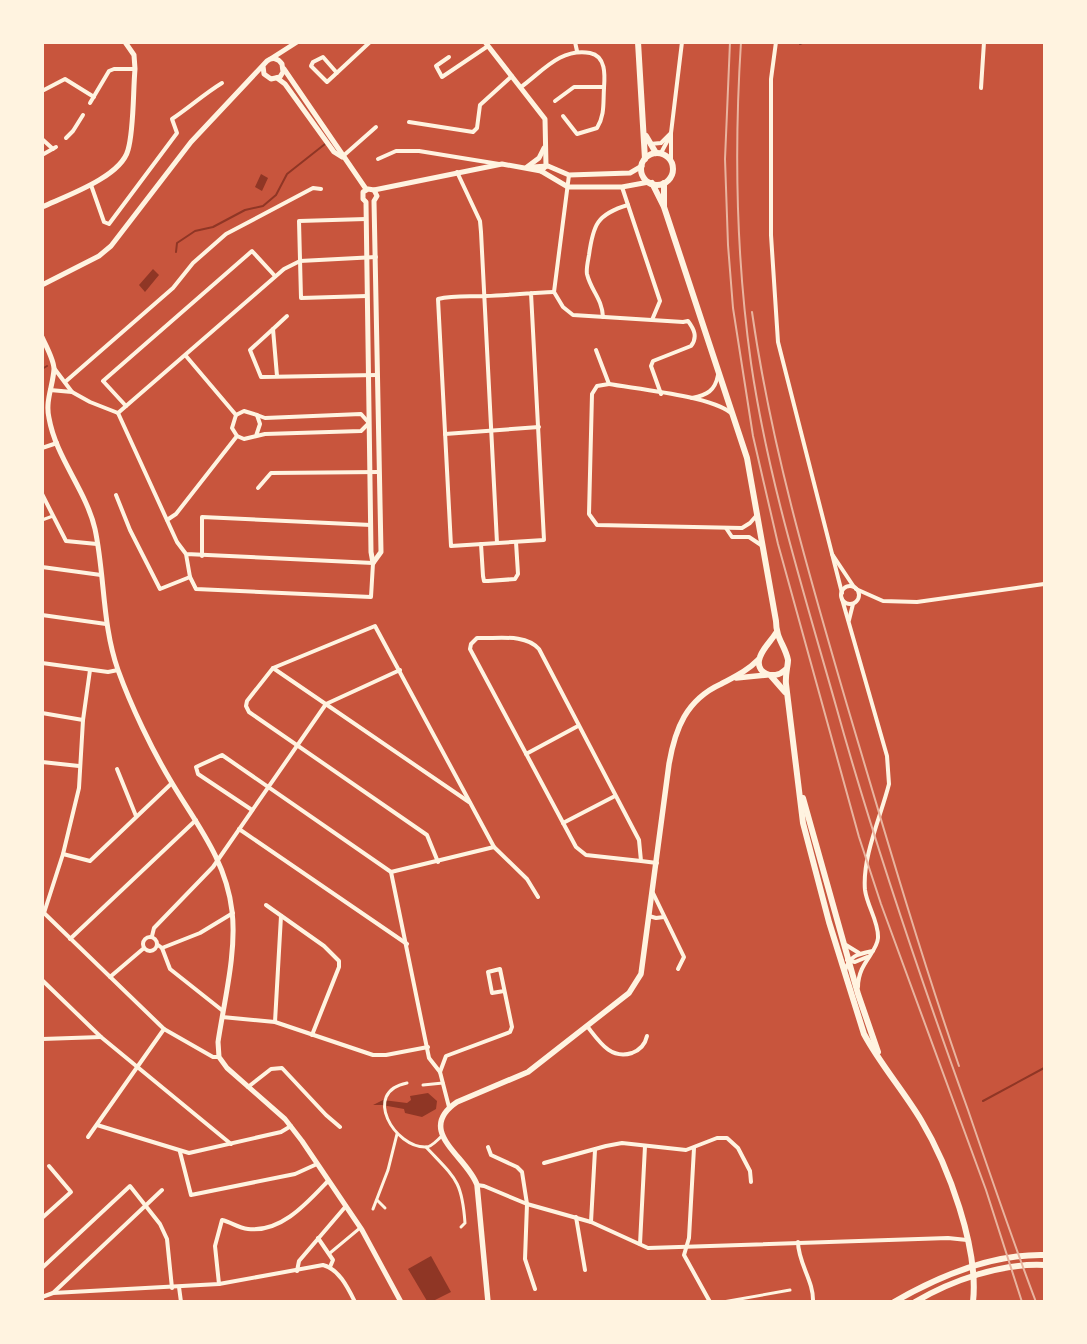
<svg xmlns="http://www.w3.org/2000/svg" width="1087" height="1344" font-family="'Playfair Display',serif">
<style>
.water{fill:#8f3625}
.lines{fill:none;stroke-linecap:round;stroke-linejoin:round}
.stream{stroke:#8f3625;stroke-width:2}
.pedestrian{stroke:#fff3e0;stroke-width:3}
.minor{stroke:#fff3e0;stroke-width:4}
.tertiary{stroke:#fff3e0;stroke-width:5}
.secondary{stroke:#fff3e0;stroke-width:5.5}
.primary{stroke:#fff3e0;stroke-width:6}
.trunk{stroke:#fff3e0;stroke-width:6}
.rail{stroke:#e9b49f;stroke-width:2}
</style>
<rect width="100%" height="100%" fill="#c8553d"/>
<!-- water -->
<g class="water">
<path d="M 261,174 L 268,178 L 262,191 L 255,187 Z"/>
<path d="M 153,269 L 159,275 L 145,292 L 139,285 Z"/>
<path d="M 428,1093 L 437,1101 L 436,1109 L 422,1117 L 405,1113 L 404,1109 L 382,1105 L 373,1105 L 383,1100 L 407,1103 L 411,1100 L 410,1096 Z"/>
<path d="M 431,1256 L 451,1292 L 433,1301 L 427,1301 L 408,1269 Z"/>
</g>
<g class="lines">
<!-- stream -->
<g class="stream">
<path d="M 800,44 L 804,42"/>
<path d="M 176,252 L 177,243 L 195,231 L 213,227 L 245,210 L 263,206 L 276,195 L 287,174 L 325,144"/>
<path d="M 42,369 L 47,366"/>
<path d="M 983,1101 L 1044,1068"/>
</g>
<!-- pedestrian -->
<g class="pedestrian">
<path d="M 42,520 L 53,516"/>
<path d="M 407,1083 C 361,1092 395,1148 426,1147 C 432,1147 437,1140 442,1136"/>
<path d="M 423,1085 L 443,1083"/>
<path d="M 426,1147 C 455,1178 462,1180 465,1223 L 461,1227"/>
<path d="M 377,1200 L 385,1208"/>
<path d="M 373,1209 L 388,1170 L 397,1134"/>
<path d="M 330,1253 L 360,1228"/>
<path d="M 723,1302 L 790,1290"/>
</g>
<!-- minor -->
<g class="minor">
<path d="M 575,42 L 577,51"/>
<path d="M 776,42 L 771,79 L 771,235 L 778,342 L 842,593"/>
<path d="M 449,57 L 436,66 L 442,77 L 488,46"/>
<path d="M 337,73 L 323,57 L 313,62 L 311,66 L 327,82 L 370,42"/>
<path d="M 521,87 C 543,71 560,48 590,53 C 606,56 605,75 604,88 C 603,103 605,115 597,128 L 577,134 L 563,116"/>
<path d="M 981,88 L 984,42"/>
<path d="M 42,91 L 65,79 L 94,97"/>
<path d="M 555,101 L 574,87 L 604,87"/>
<path d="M 90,103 L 109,71 L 114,69 L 135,69"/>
<path d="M 409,122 L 473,132 L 477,128 L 480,105 L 512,76"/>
<path d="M 66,138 L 73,131 L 83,115"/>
<path d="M 42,139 L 53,149"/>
<path d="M 650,144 L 661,143 L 671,133"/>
<path d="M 661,153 L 669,138"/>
<path d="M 42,155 L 56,147"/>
<path d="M 342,157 L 376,127"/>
<path d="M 378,159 L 396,151 L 419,151 L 499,164"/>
<path d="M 671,161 L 671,133 L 682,42"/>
<path d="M 457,172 L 480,221 L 481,232 L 497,543"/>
<path d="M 569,175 L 554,292 L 563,307 L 573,315 L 683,322 L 688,321 C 694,329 698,337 691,346 L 653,361 L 651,366 L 661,394"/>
<path d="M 91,185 L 104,222 L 109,224 L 177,133 L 172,119 C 190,107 204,94 222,83"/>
<path d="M 622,187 L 660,301 L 652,320"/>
<path d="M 366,219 L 299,221 L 301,298 L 367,296"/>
<path d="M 531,293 L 544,540 L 451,546 L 438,299 C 454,295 470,297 486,296 C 509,295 531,293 554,292"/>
<path d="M 603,317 C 602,298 591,291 587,274 C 586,269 588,261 589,255 C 593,225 597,214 628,205"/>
<path d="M 273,329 L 287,316"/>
<path d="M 596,350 L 609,384 C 637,389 711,396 731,413"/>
<path d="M 186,356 L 236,415"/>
<path d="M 54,368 L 72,392"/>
<path d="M 277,376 L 273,329 L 250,350 L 261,377 L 377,375"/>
<path d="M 65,382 L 173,288 L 193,263 L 226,234 L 313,188 L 321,189"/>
<path d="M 609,384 L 597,386 L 592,394 L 589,514 L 597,525 L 742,528 L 750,523 L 757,515"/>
<path d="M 50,390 L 72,392 L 90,402 L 118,413 L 177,542 L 186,554 L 373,563 L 371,597 L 196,589 L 190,577 L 186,554"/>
<path d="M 692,398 C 707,395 715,391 718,375"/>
<path d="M 126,406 L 103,381 L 252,251 L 275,276"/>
<path d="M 118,413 L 284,269 L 300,261 L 376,257"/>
<path d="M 257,415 L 265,418 L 361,414 L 369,423"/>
<path d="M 445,434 L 539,427"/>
<path d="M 256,436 L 260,424 L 257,415 L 244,411 L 236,415 L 232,428 L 237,436 L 244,439 L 265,434 L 361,431 L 369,423"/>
<path d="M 42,448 L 57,443"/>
<path d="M 258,488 L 271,473 L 379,472"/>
<path d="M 42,494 L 66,541 L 97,544"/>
<path d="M 116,495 L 130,530 L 160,589 L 190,577"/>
<path d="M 167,520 L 176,514 L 237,436"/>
<path d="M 726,528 L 732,537 L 749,537 L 761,545"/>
<path d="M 481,544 L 483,576 L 484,581 L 488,581 L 515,579 L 518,574 L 516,542"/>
<path d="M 832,554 L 854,587"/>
<path d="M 202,556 L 202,517 L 371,525"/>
<path d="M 42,567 L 101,575"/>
<circle cx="850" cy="595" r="9"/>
<path d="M 856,589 L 883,601 L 917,602 L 1044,584"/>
<path d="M 842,599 L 887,756 L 889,784 C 881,816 862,857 865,890 C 867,906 879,922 878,938 C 877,953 858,963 858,987"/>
<path d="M 42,615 L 106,624"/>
<path d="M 849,620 L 853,604"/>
<path d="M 42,663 L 108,672 L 118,670"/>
<path d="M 273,668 L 469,802"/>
<path d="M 42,713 L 83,720"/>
<path d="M 526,754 L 578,726"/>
<path d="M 42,762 L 79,766"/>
<path d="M 117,769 L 136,816"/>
<path d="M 252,810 L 198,774 L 196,767 L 222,755 L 391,872 L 429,1058 L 440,1072"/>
<path d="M 563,823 L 615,796"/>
<path d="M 239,829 L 407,944"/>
<path d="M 63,854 L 90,861 L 172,783"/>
<path d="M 641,861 L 586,855 L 576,847 L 470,649 L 471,644 L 477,638 C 497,639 525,633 539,649 L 639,840 L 641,861 L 657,863"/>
<path d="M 438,862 L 427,835 L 249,712 L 246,706 L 247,701 L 273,668 L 375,626 L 494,847 L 527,879 L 538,897"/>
<path d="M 391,872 L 494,847"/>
<path d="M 653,893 L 684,957 L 678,969"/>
<path d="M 266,905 L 324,946 L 339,961 L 339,967 L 312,1035"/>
<path d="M 43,912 L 164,1029 L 213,1057 L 219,1057"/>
<path d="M 44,913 L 63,854 L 79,788 L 83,720 L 90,670"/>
<path d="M 649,916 L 656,918 L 664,917"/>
<path d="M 152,936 L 154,928 L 213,867 L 326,704 L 400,670"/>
<circle cx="150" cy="944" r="7"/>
<path d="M 70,939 L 196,820"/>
<path d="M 158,945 L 162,948 L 200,933 L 233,913"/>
<path d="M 846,945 L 859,953"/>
<path d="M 162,948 L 170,969 L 223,1011"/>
<path d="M 847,960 L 855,962 L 867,957"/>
<path d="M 845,971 C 849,955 859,954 873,951"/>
<path d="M 110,977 L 144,948"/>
<path d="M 42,980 L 101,1037 L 231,1144"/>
<path d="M 222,1017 L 275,1022 L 373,1055 L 386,1055 L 428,1047"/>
<path d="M 275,1022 L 281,916"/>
<path d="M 587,1026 C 599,1041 610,1060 632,1053 C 640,1050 645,1045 647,1036"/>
<path d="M 42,1039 L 101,1037"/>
<path d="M 248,1087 L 271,1069 L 282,1068 L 326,1115 L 340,1127"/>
<path d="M 449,1107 L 440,1072 L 446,1056 L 510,1032 L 512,1027 L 500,969 L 488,972 L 492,993 L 504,991"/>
<path d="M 97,1125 L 189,1153 L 281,1132 L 291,1126"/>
<path d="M 88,1137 L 164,1029"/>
<path d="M 488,1147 L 491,1155 L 517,1167 L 522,1172 L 527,1204 L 525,1259 L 535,1289"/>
<path d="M 694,1148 L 689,1238 L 684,1255 L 710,1302"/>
<path d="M 180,1152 L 191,1195 L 295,1174 L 317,1164"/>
<path d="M 544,1163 L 606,1146 L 622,1143 L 686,1150 L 717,1138 L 727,1138 L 738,1148 L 750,1171 L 751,1182"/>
<path d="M 477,1185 L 484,1186 L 527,1204 L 591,1222 L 648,1248 L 948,1238 L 967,1240"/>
<path d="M 576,1217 L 585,1270"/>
<path d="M 42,1218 L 71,1192 L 49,1166"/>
<path d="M 591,1222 L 595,1150"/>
<path d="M 318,1238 L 333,1260 L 330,1267"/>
<path d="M 798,1242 C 798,1263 814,1281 813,1302"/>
<path d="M 640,1244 L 645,1146"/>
<path d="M 42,1268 L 130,1186 L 160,1224 L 167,1239 L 172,1288"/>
<path d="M 297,1271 L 299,1261 L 346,1206"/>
<path d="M 219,1284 L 215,1246 L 222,1220 C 231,1222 238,1228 248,1229 C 281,1233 307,1203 328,1181"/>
<path d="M 179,1287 L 181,1302"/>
<path d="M 53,1293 L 219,1284 L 323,1265 C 339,1269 348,1288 355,1302"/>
<path d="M 42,1297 L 53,1293 L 162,1190"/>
</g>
<!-- tertiary -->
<g class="tertiary">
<path d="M 485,42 L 545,119 L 546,166 L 541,171"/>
<path d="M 272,58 L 297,42"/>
<path d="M 284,69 L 366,189"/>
<path d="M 277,78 L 285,84 L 334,152 L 342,157"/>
<path d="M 527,167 L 539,158 L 544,148"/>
<path d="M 532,167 L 548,166 L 569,175 L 630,173 L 642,166"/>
<path d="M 42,207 C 66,196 121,177 128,150 C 134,130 133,91 135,69 L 134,55 L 125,42"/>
<path d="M 42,285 L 99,256 L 111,246 L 191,142 L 267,61 C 272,57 278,58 282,64 L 283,72 L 280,77 L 271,79 L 264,74 L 263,66"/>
<path d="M 42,337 C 46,346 54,360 54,369 C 53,386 45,401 49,418 C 56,458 86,490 95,529 C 105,576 102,625 118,670 C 131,706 152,750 172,783 C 197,825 226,860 232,911 C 237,951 224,1002 218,1042 L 219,1057 L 227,1068 L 285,1119 L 302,1141 L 362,1230 L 401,1302"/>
<path d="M 373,563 L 371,552 L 366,202 L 363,199 L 363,192 L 368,189 L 374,190 L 502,164 L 541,171 L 568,187 L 622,187 L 649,182"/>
<path d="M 373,563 L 381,552 L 374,201 L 377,196 L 374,190"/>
</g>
<!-- secondary -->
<g class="secondary">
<path d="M 736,678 L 767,675"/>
<path d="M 488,1302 L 477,1185 C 468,1157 414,1131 457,1102 L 528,1072 L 629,993 L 641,974 L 669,764 C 675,729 686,700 721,684 C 736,676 747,671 759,659"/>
</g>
<!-- primary -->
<g class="primary">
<path d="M 638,42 L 645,159"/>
<path d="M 646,136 L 656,153"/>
<circle cx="657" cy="169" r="16"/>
<path d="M 652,183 L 664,207 L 747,458 L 776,621 C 776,639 785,645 788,660 C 788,666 785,675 786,684 L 803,823 L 829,922 L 864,1034 C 880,1064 903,1090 921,1120 C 948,1165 979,1248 973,1302"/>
<path d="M 664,183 L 664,206"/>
<path d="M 776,633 C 771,641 763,648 760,657 C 754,673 774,681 785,670"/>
<path d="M 771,676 L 785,692"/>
<path d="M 803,798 L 858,994 L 878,1052"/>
</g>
<!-- trunk -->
<g class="trunk">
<path d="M 894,1302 C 939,1276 991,1254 1044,1255"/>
<path d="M 915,1302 C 952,1280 1002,1263 1044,1265"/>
</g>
<!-- rail -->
<g class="rail">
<path d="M 730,42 L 725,159 L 728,245 L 733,308 L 753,436 L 778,544 L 859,837 L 881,904 L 986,1190 L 1022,1302"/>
<path d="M 741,42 C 734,150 736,256 751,363 C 768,479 804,593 836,706 C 874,843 920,977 968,1110 C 990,1174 1012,1239 1036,1302"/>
<path d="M 752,312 C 771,446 809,575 847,705 C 883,826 918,947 959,1066"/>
</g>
</g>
<!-- border -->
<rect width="1087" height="1344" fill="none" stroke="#fff3e0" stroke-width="88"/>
</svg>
